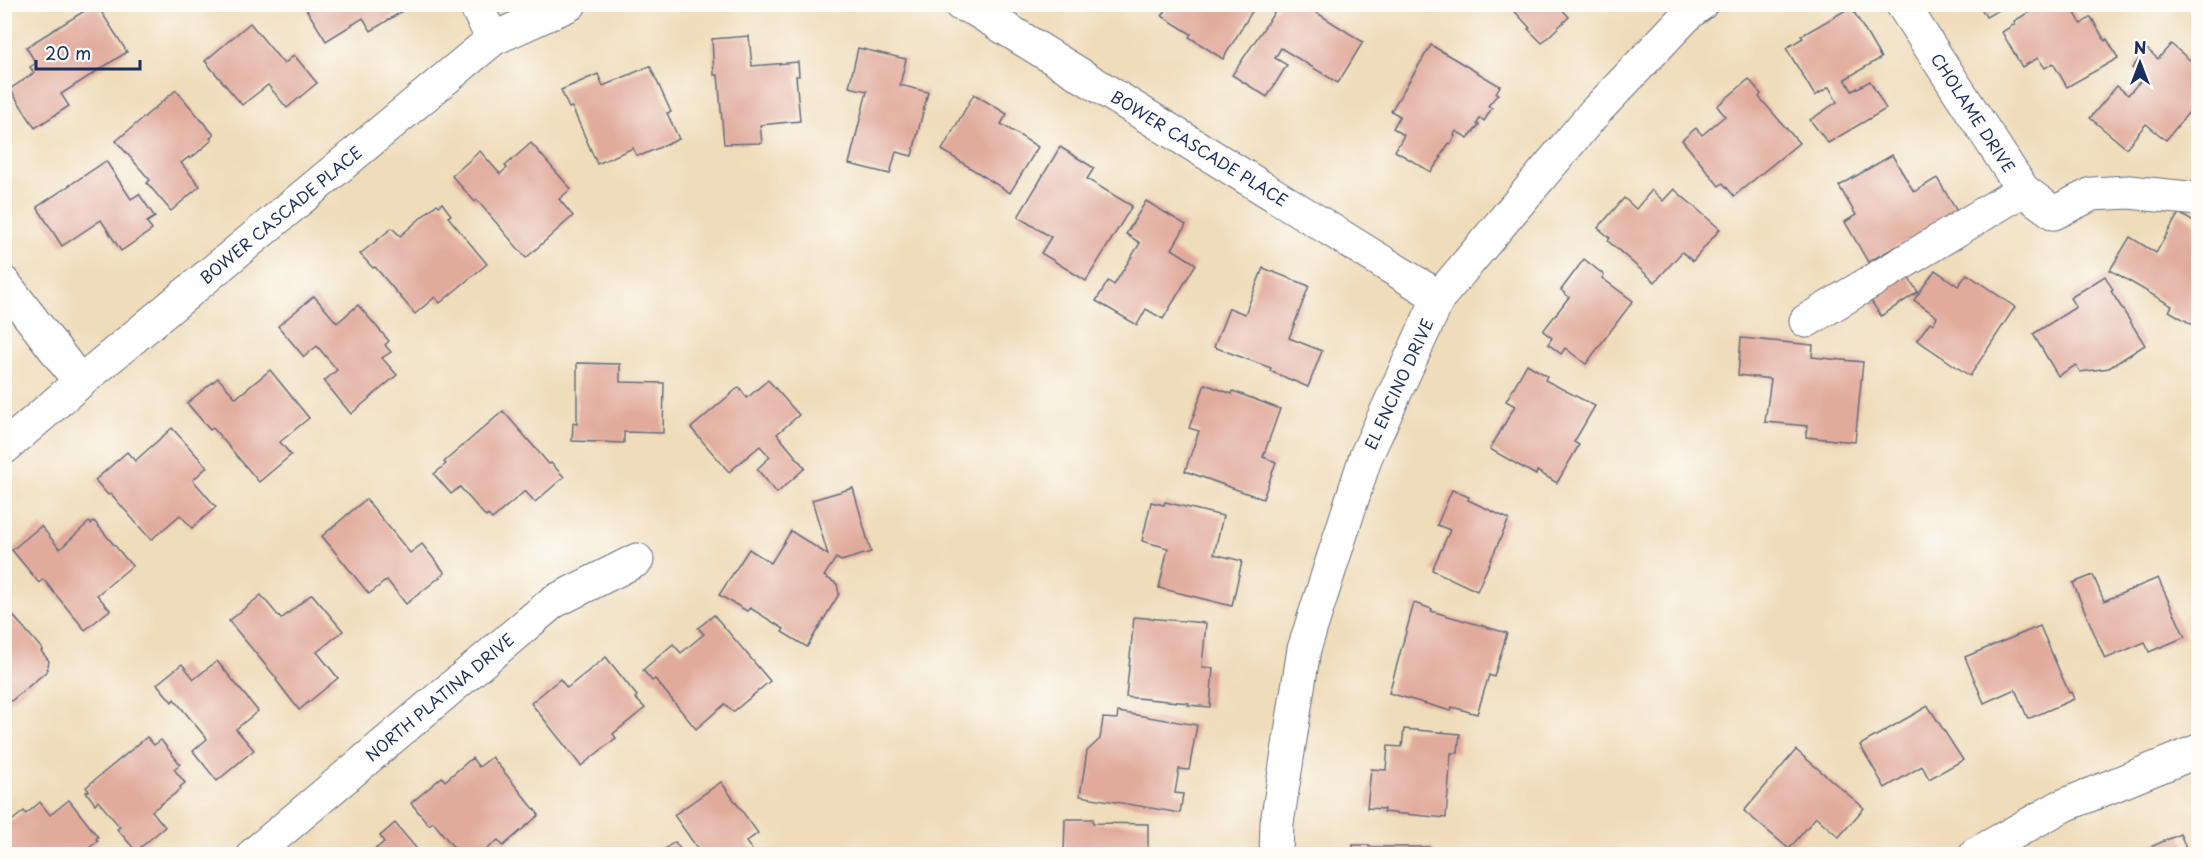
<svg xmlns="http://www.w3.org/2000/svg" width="2203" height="859" font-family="'Playpen Sans',sans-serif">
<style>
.building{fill:#e1ab9c}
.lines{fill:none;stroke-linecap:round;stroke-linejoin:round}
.minor-casing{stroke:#656c7e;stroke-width:35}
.minor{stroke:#fff;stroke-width:33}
.labels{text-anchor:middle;stroke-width:4.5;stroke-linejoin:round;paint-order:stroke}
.street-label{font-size:16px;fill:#1b2f5e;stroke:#fdfcf7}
</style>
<rect width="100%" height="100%" fill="#fdfcf7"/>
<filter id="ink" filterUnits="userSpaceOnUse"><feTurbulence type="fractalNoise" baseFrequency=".0167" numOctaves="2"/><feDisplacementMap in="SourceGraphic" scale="12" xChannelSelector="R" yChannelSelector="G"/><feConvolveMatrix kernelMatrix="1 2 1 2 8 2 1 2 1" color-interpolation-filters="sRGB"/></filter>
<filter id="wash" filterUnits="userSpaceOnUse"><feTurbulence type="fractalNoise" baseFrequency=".008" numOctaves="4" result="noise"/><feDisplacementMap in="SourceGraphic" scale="24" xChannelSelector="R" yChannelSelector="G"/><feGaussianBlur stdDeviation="1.35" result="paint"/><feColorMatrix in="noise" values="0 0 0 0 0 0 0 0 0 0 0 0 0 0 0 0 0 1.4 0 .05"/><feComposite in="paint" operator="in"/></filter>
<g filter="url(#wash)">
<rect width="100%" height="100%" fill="#efdcba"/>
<g id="blocks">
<!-- building -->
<g class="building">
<path d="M 303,4 L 400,4 L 404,10 L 371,31 L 363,18 L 326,41 Z"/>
<path d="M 1280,4 L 1318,4 L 1314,11 L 1363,42 L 1338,83 L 1281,48 L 1275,58 L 1287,65 L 1267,97 L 1232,75 Z"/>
<path d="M 1508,4 L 1567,4 L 1563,8 L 1561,5 L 1559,6 L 1569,17 L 1542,43 L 1528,29 L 1530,28 Z"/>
<path d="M 1979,4 L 2001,4 L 2003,8 L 1986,17 Z"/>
<path d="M 2043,4 L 2070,4 L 2081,24 L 2091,17 L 2105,41 L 2107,39 L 2118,58 L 2067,87 L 2053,63 L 2045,68 L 2038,58 L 2022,67 L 2002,32 L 2015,24 L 2014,21 Z"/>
<path d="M 94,5 L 97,5 L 127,52 L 61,94 L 69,106 L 35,128 L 10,89 L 34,73 L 30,67 L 36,63 L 26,47 Z"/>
<path d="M 1170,5 L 1256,5 L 1223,59 L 1189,37 L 1191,34 L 1162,16 Z"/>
<path d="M 1851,7 L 1881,58 L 1845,79 L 1852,91 L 1870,81 L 1886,109 L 1828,143 L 1810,120 L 1837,102 L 1829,87 L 1815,96 L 1786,48 L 1803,38 L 1801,36 Z"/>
<path d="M 250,23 L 284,64 L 294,55 L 317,83 L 287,108 L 268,85 L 242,105 L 205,61 Z"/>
<path d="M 749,36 L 752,66 L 798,62 L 799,76 L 796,76 L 800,121 L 760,125 L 762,143 L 724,144 L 718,75 L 714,75 L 712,39 Z"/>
<path d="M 2171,44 L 2198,67 L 2198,101 L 2166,140 L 2146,124 L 2126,148 L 2090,118 L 2117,86 L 2128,95 L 2143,78 L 2132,68 L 2147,49 L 2158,59 Z"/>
<path d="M 1431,45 L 1500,86 L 1496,93 L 1498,94 L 1488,106 L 1492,108 L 1484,121 L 1480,118 L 1477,124 L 1479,125 L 1468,138 L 1456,131 L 1454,135 L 1455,136 L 1451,144 L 1449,143 L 1440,157 L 1442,157 L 1431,172 L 1395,151 L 1404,135 L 1393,128 L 1400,116 L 1391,111 Z"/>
<path d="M 858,48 L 906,59 L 900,85 L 928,92 L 912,156 L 896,152 L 890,174 L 849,164 L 867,91 L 849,87 Z"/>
<path d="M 650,66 L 671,112 L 667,113 L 679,139 L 642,155 L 636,155 L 633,148 L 597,164 L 572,107 L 569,108 L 561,90 L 598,74 L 603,86 Z"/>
<path d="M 1749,79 L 1761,94 L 1759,97 L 1799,143 L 1734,196 L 1723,183 L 1719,186 L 1682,140 L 1696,128 L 1702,135 L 1725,116 L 1717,106 Z"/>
<path d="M 176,90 L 214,135 L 210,138 L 212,140 L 190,159 L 189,157 L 181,163 L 200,186 L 171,211 L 147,183 L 150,180 L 116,141 Z"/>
<path d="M 974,94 L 1007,114 L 1001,124 L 1038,147 L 1010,193 L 942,150 Z"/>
<path d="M 531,143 L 571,189 L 559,199 L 573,216 L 526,258 L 477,200 L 475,202 L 452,176 L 480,151 L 500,174 L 507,168 L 505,166 Z"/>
<path d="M 1060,147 L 1094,168 L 1087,179 L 1132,206 L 1086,281 L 1041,253 L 1051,237 L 1018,217 Z"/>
<path d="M 1892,155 L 1914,192 L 1937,178 L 1958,213 L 1868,262 L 1845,222 L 1856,215 L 1839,186 Z"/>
<path d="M 106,161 L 131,199 L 139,194 L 155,217 L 147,222 L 152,230 L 121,251 L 101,220 L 62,246 L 37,207 Z"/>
<path d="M 1674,189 L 1720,229 L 1693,261 L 1682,252 L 1655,282 L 1608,241 L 1610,238 L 1598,228 L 1624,198 L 1636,209 L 1652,190 L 1663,201 Z"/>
<path d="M 1146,201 L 1186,225 L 1172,249 L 1196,264 L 1163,319 L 1146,309 L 1137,325 L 1096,301 L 1108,281 L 1114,285 L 1140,243 L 1126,234 Z"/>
<path d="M 442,203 L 451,215 L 448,217 L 487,264 L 440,303 L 435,297 L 415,314 L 375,267 L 373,268 L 360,254 L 392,228 L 400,236 L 437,204 L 439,206 Z"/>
<path d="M 2179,213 L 2197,224 L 2195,227 L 2198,229 L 2198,328 L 2169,311 L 2172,306 L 2110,270 L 2130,237 L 2156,253 Z"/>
<path d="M 1584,259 L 1604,275 L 1602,278 L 1633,301 L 1586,364 L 1565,348 L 1561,354 L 1548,344 L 1552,338 L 1543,331 L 1569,297 L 1561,290 Z"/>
<path d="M 1263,268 L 1309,286 L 1289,338 L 1322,351 L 1308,387 L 1270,371 L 1271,368 L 1214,347 L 1229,308 L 1245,314 Z"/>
<path d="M 1935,270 L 1958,286 L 1967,274 L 2015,307 L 1970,376 L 1917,340 L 1930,322 L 1933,324 L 1937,317 L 1914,300 Z"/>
<path d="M 1906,274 L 1918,292 L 1881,316 L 1869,298 Z"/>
<path d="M 2105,276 L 2113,290 L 2111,291 L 2145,345 L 2109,368 L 2080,372 L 2076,365 L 2058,376 L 2033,334 L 2076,307 L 2070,298 Z"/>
<path d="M 314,296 L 337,323 L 358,305 L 389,341 L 385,345 L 391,352 L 382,358 L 397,375 L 351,414 L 324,381 L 337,370 L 317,346 L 304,357 L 278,326 Z"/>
<path d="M 1741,338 L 1813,345 L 1812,357 L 1863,362 L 1855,442 L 1806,437 L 1807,426 L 1765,422 L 1771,379 L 1738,375 Z"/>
<path d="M 577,363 L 620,364 L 620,382 L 664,383 L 663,433 L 624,432 L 624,443 L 572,441 L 573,423 L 577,424 Z"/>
<path d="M 1527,364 L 1547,376 L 1545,380 L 1595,406 L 1574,442 L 1579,445 L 1557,483 L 1537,471 L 1536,475 L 1490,449 L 1515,406 L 1506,401 Z"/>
<path d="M 270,370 L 309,418 L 280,442 L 291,455 L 259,482 L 213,428 L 210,430 L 187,403 L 218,378 L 236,398 Z"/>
<path d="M 768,380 L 799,415 L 777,434 L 805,468 L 777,493 L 757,469 L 770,457 L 760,446 L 729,472 L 691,428 L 739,387 L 747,398 Z"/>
<path d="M 1205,384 L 1232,394 L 1233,391 L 1280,409 L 1263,457 L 1276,462 L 1263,499 L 1185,471 L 1199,431 L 1189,428 Z"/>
<path d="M 503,411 L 549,464 L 551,463 L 564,477 L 535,502 L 525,491 L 492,519 L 488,515 L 486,517 L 460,487 L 451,494 L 434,474 L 446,464 L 444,462 Z"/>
<path d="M 172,428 L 207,467 L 193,480 L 216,507 L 192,528 L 180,515 L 151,540 L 111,494 L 108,495 L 95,480 L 127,452 L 135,461 Z"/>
<path d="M 853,488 L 871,552 L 841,561 L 836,558 L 824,576 L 837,584 L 839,594 L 807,647 L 782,632 L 784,629 L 750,608 L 747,611 L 719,595 L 749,549 L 771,563 L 791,531 L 828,555 L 812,500 Z"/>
<path d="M 1452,490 L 1469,497 L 1468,500 L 1509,519 L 1477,591 L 1432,570 L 1450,530 L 1437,525 Z"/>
<path d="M 366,499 L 410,553 L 422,544 L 445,573 L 406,604 L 387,580 L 369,594 L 322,536 Z"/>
<path d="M 1151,502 L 1164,505 L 1165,502 L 1223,516 L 1214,554 L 1242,561 L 1232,606 L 1159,588 L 1168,548 L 1142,541 Z"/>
<path d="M 94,521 L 132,566 L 97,595 L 110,610 L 85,630 L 43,579 L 39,583 L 12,550 L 41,526 L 60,549 L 89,522 L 91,524 Z"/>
<path d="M 2093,575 L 2104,601 L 2158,578 L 2185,637 L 2149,652 L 2145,642 L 2105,659 L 2073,583 Z"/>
<path d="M 312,594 L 343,631 L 317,652 L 338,678 L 299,710 L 276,680 L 277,679 L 229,621 L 261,595 L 281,619 Z"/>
<path d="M 1414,603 L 1432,609 L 1431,611 L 1507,633 L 1494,677 L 1489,675 L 1477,714 L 1452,707 L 1451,711 L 1389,693 Z"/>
<path d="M 4,605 L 43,650 L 41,651 L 49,661 L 47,671 L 10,702 L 4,695 Z"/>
<path d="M 714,615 L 770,681 L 733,712 L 725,704 L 696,729 L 655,679 L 652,681 L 643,670 L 673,644 L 681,653 L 704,634 L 698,628 Z"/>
<path d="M 1134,617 L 1206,623 L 1202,667 L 1213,668 L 1210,707 L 1188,705 L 1189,703 L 1126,697 Z"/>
<path d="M 2040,626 L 2069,693 L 2071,692 L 2074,699 L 2028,719 L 2015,689 L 1984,703 L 1965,657 Z"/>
<path d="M 606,657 L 637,696 L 635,698 L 645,708 L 613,734 L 616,738 L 581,766 L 531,703 L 560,679 L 567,688 Z"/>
<path d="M 217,661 L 258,711 L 236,729 L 254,750 L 217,781 L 193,751 L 207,739 L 174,699 L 172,702 L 157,684 L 182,664 L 194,679 Z"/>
<path d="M 1928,706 L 1963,760 L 1929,779 L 1922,766 L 1885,788 L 1860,745 Z"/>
<path d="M 1118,712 L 1197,725 L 1189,770 L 1179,769 L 1175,793 L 1183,794 L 1180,813 L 1080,796 L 1087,751 L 1100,739 L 1103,718 L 1117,719 Z"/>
<path d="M 1404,729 L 1460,734 L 1458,753 L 1451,753 L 1446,818 L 1383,812 L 1384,809 L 1367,808 L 1371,769 L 1386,770 L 1388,746 L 1402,747 Z"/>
<path d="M 147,737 L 154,745 L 161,740 L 180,764 L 174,769 L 185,783 L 180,787 L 181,789 L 152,811 L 165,827 L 136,851 L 117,829 L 120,827 L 98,801 L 95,804 L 86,792 L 89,791 L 86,787 Z"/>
<path d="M 1796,750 L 1864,808 L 1839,837 L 1816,817 L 1789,849 L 1744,811 Z"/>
<path d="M 492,757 L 539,815 L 503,846 L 498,840 L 481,854 L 456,854 L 452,850 L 454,848 L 433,822 L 429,825 L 411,803 L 442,777 L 445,781 L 472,758 L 479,767 Z"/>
<path d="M 721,782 L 758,833 L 746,842 L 755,854 L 689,854 L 698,849 L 674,815 Z"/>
<path d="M 69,800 L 98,837 L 96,839 L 98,841 L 81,854 L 7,854 L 5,852 L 7,850 L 4,847 L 4,827 L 24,811 L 26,814 L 40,802 L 50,815 Z"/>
<path d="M 1065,819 L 1093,819 L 1093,823 L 1148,824 L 1148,854 L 1064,854 Z"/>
<path d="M 395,823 L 421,854 L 369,854 L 384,842 L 380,836 Z"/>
<path d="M 2180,834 L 2189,854 L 2148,854 L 2146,849 Z"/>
<path d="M 675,842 L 684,854 L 657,854 Z"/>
<path d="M 1353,845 L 1369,845 L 1369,847 L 1432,847 L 1432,854 L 1353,854 Z"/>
</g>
</g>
</g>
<g filter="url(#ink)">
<use href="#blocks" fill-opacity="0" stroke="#656c7e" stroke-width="1.5"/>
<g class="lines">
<defs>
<g id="minor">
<path d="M 475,4 L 493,39"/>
<path id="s1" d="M 960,4 L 974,9 L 1439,297"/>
<path id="s2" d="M 1902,4 L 2023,190 L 2054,213 L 2092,194 L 2129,192 L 2198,199"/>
<path d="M 4,283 L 80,382"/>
<path d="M 1806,321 L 2023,190"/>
<path id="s3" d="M 4,448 L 80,382 L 493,39 L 570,4"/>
<path id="s4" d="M 254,854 L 553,602 L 637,560"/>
<path id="s5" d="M 1276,854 L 1277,823 L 1304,649 L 1366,456 L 1439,297 L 1595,112 L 1690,12 L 1701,4"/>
<path d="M 1976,854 L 2060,807 L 2198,751"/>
</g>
</defs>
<!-- minor casing -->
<use href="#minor" class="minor-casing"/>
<!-- minor -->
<use href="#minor" class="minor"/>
</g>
</g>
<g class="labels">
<!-- street labels -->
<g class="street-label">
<text dy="6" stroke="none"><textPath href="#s2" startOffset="130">CHOLAME DRIVE</textPath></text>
<text dy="6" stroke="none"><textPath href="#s1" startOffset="280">BOWER CASCADE PLACE</textPath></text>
<text dy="6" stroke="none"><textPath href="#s3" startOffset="362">BOWER CASCADE PLACE</textPath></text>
<text dy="6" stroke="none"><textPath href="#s5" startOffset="489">EL ENCINO DRIVE</textPath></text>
<text dy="6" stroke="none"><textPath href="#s4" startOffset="243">NORTH PLATINA DRIVE</textPath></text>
</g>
</g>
<!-- margin -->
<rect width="2203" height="859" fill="none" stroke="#fdfcf7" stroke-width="24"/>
<!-- north arrow -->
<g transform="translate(2140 63)" stroke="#fdfcf7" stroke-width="4.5" paint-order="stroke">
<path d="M0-4.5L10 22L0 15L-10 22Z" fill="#1b2f5e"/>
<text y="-9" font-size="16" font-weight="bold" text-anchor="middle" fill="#1b2f5e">N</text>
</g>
<!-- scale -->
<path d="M36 60v9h104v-9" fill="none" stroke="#1b2f5e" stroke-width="3"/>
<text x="45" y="60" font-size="18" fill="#1b2f5e" stroke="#fdfcf7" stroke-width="4.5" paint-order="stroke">20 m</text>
</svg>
